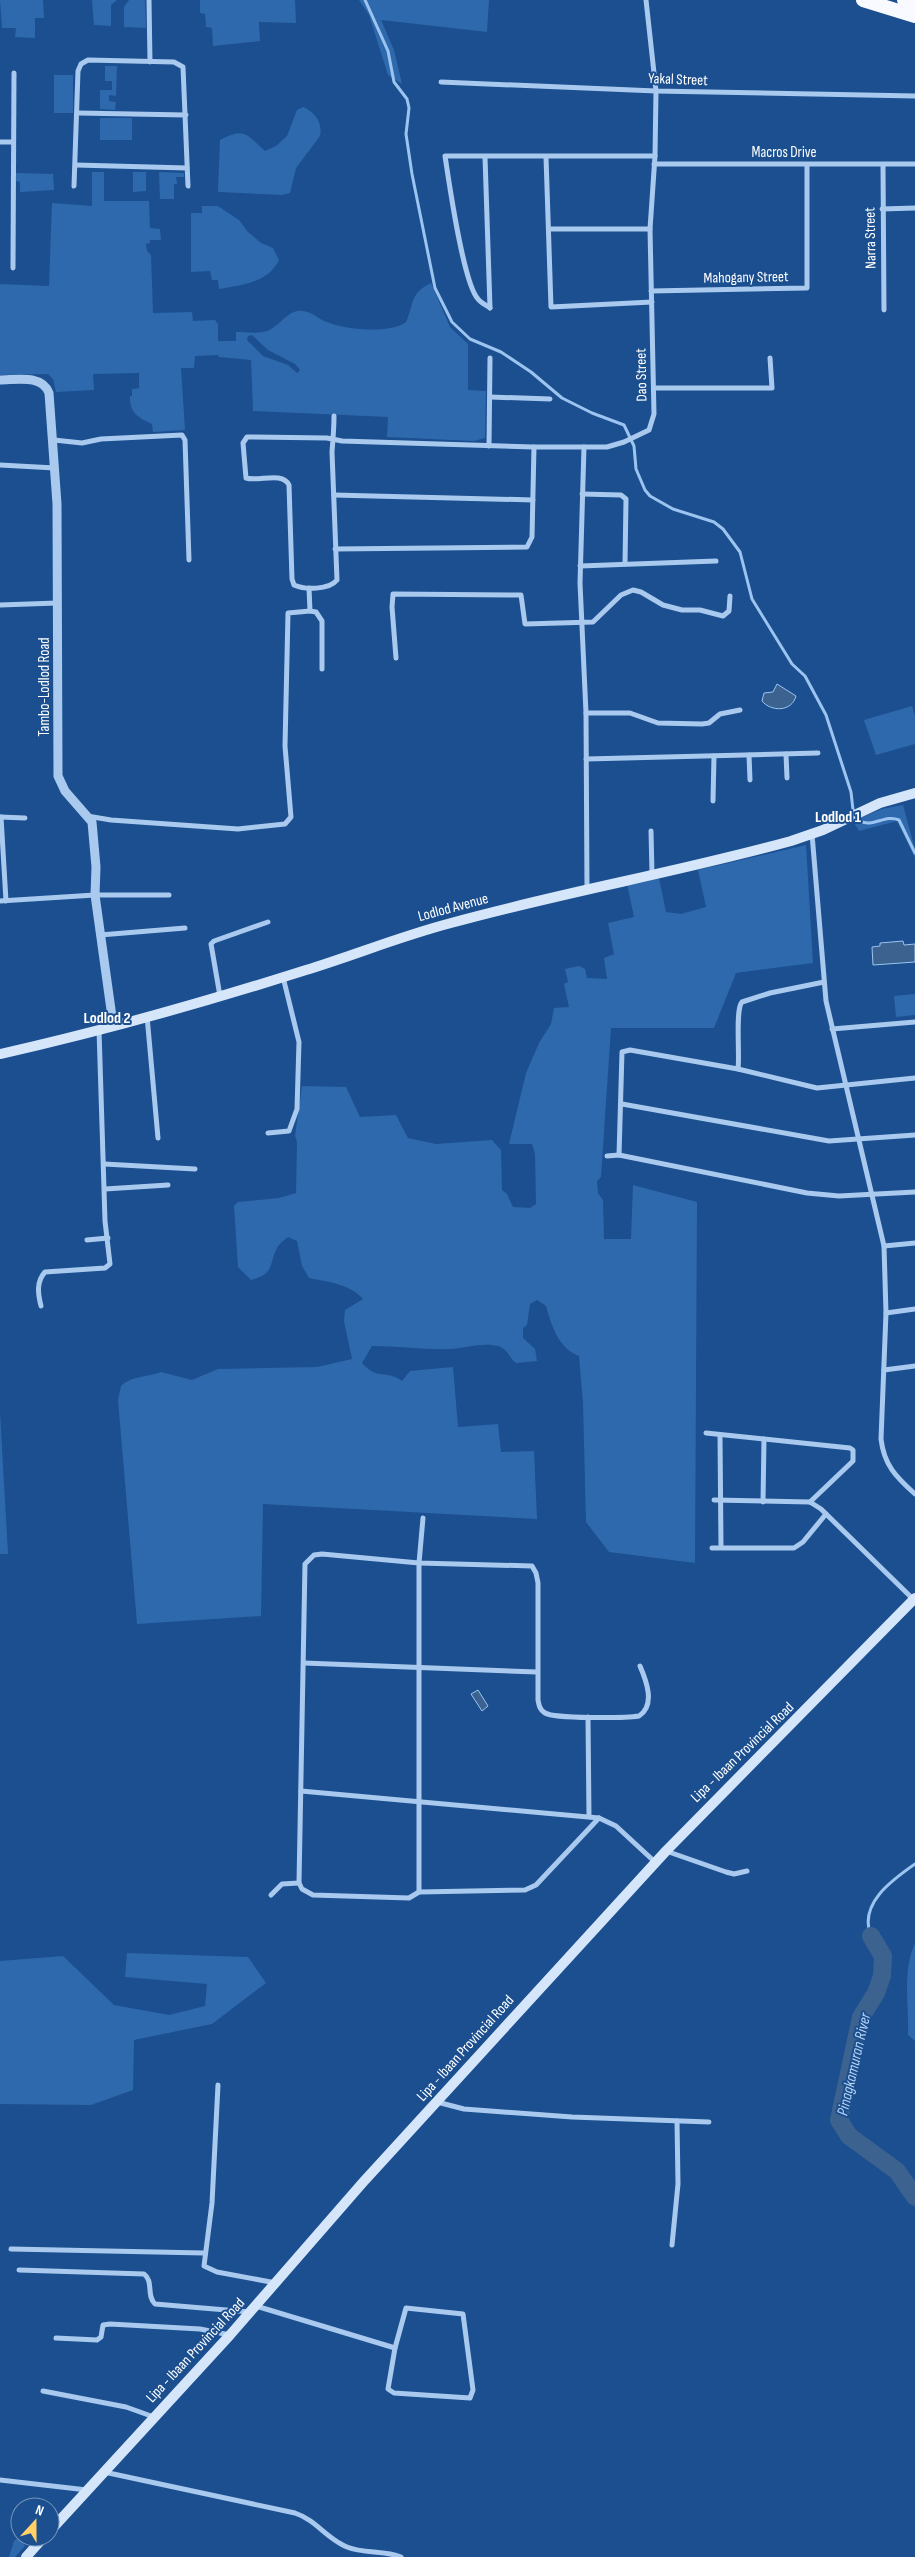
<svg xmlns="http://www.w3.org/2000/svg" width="915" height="2557" font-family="'Sofia Sans Condensed',sans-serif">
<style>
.green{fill:#2e69ad;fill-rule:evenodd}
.water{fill:#3c6290;stroke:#9cc4f0}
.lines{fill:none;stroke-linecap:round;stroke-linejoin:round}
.stream{stroke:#9cc4f0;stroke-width:3}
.river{stroke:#3c6290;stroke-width:18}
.minor{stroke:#a9c9ee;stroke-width:5}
.tertiary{stroke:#a9c9ee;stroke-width:9}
.secondary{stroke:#d6e6fa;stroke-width:10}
.trunk{stroke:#f8faff;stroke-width:14}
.labels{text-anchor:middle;stroke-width:4;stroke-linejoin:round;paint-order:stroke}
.street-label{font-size:15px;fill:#fff;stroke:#1b4f8f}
.neighbourhood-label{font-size:16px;font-weight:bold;fill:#fff;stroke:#1b4f8f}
.water-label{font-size:16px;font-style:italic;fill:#b5d3f5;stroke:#1b4f8f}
</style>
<rect width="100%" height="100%" fill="#1b4f8f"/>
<!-- green -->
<g class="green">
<path d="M 0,0 L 43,0 L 44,18 L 35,18 L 35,38 L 15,37 L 16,28 L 2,28 Z"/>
<path d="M 92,0 L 117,0 L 111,5 L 111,26 L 94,25 Z"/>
<path d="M 129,0 L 145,0 L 146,28 L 124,27 L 124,7 Z"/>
<path d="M 200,0 L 295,0 L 296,23 L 259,22 L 260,41 L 213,46 L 212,28 L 206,27 L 205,14 L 200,13 Z"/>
<path d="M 359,0 L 489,0 L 487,32 L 381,20 L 394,50 L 402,84 L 388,75 L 369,15 Z"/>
<path d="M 105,66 L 117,66 L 116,96 L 109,95 L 109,101 L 116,102 L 115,110 L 100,109 L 100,90 L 112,90 L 112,81 L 105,81 Z"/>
<rect x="54" y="75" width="19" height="38"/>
<path d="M 303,107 C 315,112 323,123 320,136 L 296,168 L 290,193 L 282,195 L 218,192 L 220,140 C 245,127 246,134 265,151 L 276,146 L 287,136 L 297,110 Z"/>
<rect x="100" y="118" width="32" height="22"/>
<path d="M 92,172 L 104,172 L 104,201 L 149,201 L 150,228 L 160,229 L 161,240 L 150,240 L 150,243 L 146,244 L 147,251 L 151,255 L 153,313 L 192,312 L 193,321 L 215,320 L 218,324 L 218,341 L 236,341 L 236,332 C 245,332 259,334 267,331 C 281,326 287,309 303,311 C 313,312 318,319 327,322 C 345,330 391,334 406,322 C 415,302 409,294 431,283 L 450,327 L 468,344 L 468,390 L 486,391 L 485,438 L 474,441 L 387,437 L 388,417 L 253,411 L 251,360 L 219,357 L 218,355 L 195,356 L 194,368 L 181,368 L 185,430 L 153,432 L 152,424 C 139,418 129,413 130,396 L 132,396 L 132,389 L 139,388 L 139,373 L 93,374 L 94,390 L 56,392 L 53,379 L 48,374 L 0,375 L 0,284 L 49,286 L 52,203 L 92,206 ZM 252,335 L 268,350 L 295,364 L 300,370 L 297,373 L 288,365 L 263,356 L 247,340 L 248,336 Z"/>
<path d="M 133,172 L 146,172 L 146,191 L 133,192 Z"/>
<path d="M 159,172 L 184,173 L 184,177 L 176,177 L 177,184 L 174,184 L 174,199 L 160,199 Z"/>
<path d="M 16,173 L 53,174 L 54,190 L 20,192 L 20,182 L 16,181 Z"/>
<path d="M 202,206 L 218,206 L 239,220 L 248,232 L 261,243 L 273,248 L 279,260 C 268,283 241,285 219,289 L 218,280 L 212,280 L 210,271 L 191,272 L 191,213 L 202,213 Z"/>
<path d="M 912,706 L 915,716 L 915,744 L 876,755 L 864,720 Z"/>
<path d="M 903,805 L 915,849 L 915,858 L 897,821 L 859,831 L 853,821 L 882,809 Z"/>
<path d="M 806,845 L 813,963 L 736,973 L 714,1028 L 611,1028 L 601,1177 L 597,1181 L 598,1193 L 603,1200 L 604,1239 L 631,1239 L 633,1185 L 697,1202 L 695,1563 L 609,1552 L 586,1522 L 583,1403 L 579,1356 C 559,1349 551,1325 546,1306 L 537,1300 L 530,1304 L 527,1325 L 523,1328 L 523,1338 L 535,1349 L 537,1361 L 516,1363 C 509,1358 508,1348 497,1346 C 482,1342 466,1348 450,1349 C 424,1350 398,1346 372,1346 L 362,1363 C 378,1381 386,1369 402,1381 L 410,1371 L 453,1367 L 458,1427 L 498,1424 L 501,1452 L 534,1451 L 537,1519 L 263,1504 L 261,1616 L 137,1624 L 118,1400 L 121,1386 C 131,1376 148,1377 161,1372 L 192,1380 L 218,1369 L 317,1367 L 352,1359 L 344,1321 L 345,1310 L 363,1299 C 350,1284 328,1282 309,1278 L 302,1266 L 297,1241 L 288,1237 C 284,1240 279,1244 277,1248 C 268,1267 275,1273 251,1280 L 238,1267 L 234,1206 L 238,1202 L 279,1198 L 296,1193 L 297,1142 L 295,1136 L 302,1086 L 346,1087 L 360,1117 L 396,1115 L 408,1138 L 436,1144 L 492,1140 L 501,1150 L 502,1190 L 507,1194 L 513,1207 L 530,1208 L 536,1204 L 535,1154 L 532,1144 L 509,1144 L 526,1073 L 539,1043 L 551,1024 L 554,1008 L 569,1007 L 564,984 L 568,982 L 565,969 L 579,966 L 585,969 L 587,978 L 607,979 L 604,958 L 614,954 L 608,923 L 634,917 L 627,884 L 659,878 L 666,912 L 681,914 L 706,907 L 698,870 Z"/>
<path d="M 915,994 L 915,1015 L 896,1017 L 894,996 Z"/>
<path d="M 0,1412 L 8,1554 L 0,1554 Z"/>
<path d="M 915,1943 L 915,2041 L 908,2035 C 909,2003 902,1973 915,1943 Z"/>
<path d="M 127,1953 L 248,1957 L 266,1983 L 212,2024 L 134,2040 L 133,2090 L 91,2105 L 0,2104 L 0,1961 L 63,1956 L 114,2005 L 169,2015 L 205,2006 L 207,1984 L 125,1977 Z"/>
<path d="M 18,2538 L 22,2540 L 25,2546 L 15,2557 L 9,2557 L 14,2541 Z"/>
</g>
<!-- water -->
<g class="water">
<path d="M 777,684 L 796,696 C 792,712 771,712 762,701 L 764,693 L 773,692 Z"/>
<path d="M 903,941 L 904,945 L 915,944 L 915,962 L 873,965 L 872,947 L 880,946 L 880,943 Z"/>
<path d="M 478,1690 L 488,1706 L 482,1711 L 471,1694 Z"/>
</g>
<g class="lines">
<!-- stream -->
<g class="stream">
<path d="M 365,0 L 388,51 L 394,82 L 407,99 L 409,108 L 406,134 L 412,174 L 435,288 L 452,322 L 470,339 L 501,352 L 531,372 L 562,398 L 592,413 L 624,425 L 634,446 L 636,469 L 645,490 L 650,496 L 673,509 L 714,522 L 723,529 L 740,552 L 752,599 L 792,664 L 805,676 L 826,715 L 851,792 L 853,810 L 860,821 C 873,828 885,814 899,820 L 915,853"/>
<path d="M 871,1936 C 858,1904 892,1880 915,1864"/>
</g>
<!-- river -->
<path class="river" d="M 871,1936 L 883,1956 L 882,1976 L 876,1993 L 861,2017 L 839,2120 L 849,2136 L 897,2171 L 915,2197"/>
<!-- minor -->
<g class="minor">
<path d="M 149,0 L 150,62"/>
<path d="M 441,82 L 656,91 L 915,96"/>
<path d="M 78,113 L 186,115"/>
<path d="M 0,142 L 13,142"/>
<path d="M 485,157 L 490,308"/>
<path d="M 546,157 L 551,307 L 652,302"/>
<path d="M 654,164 L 915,164"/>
<path d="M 76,165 L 187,168"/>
<path d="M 883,165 L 884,310"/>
<path d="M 74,186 L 78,71 L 81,64 L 88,60 L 174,62 L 183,67 L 188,186"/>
<path d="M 882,209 L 915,208"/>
<path d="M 549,229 L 650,229"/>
<path d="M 13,268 L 14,73"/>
<path d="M 651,291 L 807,288 L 807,165"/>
<path d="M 490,308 C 486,305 481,303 478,299 C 463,283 449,181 445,156 L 655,156"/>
<path d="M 654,388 L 772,388 L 770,358"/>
<path d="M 490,397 L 550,399"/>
<path d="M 334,416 C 334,428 333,440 332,452 L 337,580 C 329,590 305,590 294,585 L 292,579 L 289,485 C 282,471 259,482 246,478 L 243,443 L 247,437 L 327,438 L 342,441 L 534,447 L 607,447 L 624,442 L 649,430 L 654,414 L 650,229 L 655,156 L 656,91 L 646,0"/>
<path d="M 54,440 L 82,443 L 101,439 L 182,435 L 185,440 L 189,560"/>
<path d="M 489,446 L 490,358"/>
<path d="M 584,447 L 580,583 L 586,713 L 587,888"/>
<path d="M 0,465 L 55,468"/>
<path d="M 582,494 L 621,495 L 626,499 L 625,564"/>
<path d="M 334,495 L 533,500"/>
<path d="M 335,549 L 527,547 L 532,537 L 534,447"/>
<path d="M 580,566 L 716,561"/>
<path d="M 309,588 L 310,611 L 316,612 L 322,621 L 322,669"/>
<path d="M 0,605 L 57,603"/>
<path d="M 396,658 L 392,607 L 393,594 L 521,595 L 525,624 L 593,622 L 621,595 L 633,590 L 641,592 L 663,605 L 682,610 L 700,610 L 723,616 L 729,611 L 730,596"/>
<path d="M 586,713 L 630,713 L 658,723 L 702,724 L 709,723 L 720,714 L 740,710"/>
<path d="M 786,754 L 787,778"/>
<path d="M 749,755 L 750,780"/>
<path d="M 586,759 L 818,753"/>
<path d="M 713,801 L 714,756"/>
<path d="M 87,816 L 111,820 L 238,829 L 285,824 L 291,817 L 285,746 L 288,613 L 310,611"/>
<path d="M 0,817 L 25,818"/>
<path d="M 1,817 L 6,901"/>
<path d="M 651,831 L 652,874"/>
<path d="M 812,834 L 826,1001 L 884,1246 L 886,1313 L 881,1439 C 884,1465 896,1477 915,1494"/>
<path d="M 0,901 L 95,895 L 169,895"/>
<path d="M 100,935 L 185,928"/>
<path d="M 220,996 L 211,944 L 214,941 L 268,922"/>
<path d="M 147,1016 L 158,1138"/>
<path d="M 832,1029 L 915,1022"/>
<path d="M 738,1069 C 740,1055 735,1009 742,1002 L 770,993 L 824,982"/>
<path d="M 622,1104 L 829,1141 L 915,1135"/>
<path d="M 268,1133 L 289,1131 L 297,1109 L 299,1042 L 283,977"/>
<path d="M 619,1155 L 622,1052 L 630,1050 L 738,1069 L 817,1088 L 915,1078"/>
<path d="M 607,1156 L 619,1155 L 807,1193 L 839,1196 L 915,1192"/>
<path d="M 104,1164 L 195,1169"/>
<path d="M 105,1189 L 168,1185"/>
<path d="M 87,1240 L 108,1238"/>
<path d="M 884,1246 L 915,1243"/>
<path d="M 41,1306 C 38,1294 36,1282 45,1272 L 105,1268 L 110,1264 L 105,1221 L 99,1030"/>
<path d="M 886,1313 L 915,1309"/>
<path d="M 884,1370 L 915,1366"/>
<path d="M 706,1433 L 850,1448 L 853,1450 L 853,1461 L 810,1502"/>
<path d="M 720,1435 L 721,1547"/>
<path d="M 714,1500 L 810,1502 L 821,1509 L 913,1599"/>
<path d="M 763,1502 L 764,1439"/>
<path d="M 712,1548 L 794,1548 L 803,1542 L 826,1514"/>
<path d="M 304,1663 L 537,1672"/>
<path d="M 588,1717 L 589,1816"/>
<path d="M 301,1791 L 599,1818 L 616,1826 L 655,1862"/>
<path d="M 599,1818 L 536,1885 L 525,1890 L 419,1892 L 409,1898 L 313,1895 L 302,1889 L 299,1883 L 305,1564 L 314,1555 L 322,1554 L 419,1563 L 532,1566 L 536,1573 L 538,1583 L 538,1700 C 539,1706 540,1710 545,1713 C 555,1719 626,1718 639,1716 C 656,1705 646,1680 640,1666"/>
<path d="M 666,1851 L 726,1872 L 734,1874 L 747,1871"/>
<path d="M 419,1892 L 419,1563 L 423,1518"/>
<path d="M 271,1895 L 282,1884 L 299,1883"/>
<path d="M 218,2085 L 212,2203 L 204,2266 L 217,2272 L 276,2283"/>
<path d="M 437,2102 L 464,2109 L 572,2117 L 709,2122"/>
<path d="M 672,2245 L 678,2184 L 677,2121"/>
<path d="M 11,2249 L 204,2253"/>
<path d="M 19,2270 L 144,2274 C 154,2281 146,2296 155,2304 L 250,2312"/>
<path d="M 256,2306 L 395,2348"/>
<path d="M 406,2308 L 463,2314 L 473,2390 L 470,2398 L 394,2393 L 388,2389 L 395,2348 Z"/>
<path d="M 56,2338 L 97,2340 L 101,2337 L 103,2325 L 110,2324 L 200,2329 L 230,2335"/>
<path d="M 43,2391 L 126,2407 L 154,2417"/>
<path d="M 104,2472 L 295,2513 C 316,2520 327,2539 347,2547 C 364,2554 384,2550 401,2557"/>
<path d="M 0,2480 L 87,2490"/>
</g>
<!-- tertiary -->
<path class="tertiary" d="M 0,380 C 16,380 42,374 49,393 L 57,504 L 58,776 L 65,791 L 92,822 L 96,867 L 95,895 L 113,1024"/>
<!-- secondary -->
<g class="secondary">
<path d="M 0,1054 C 103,1031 205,1002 306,970 C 355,955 401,936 451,923 C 563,892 679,872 791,841 L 823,830 L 880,803 L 915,793"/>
<path d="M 50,2531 L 230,2335 L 365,2180 L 666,1851 L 915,1598"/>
<path d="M 26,2557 L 44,2537"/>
</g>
<!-- trunk -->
<g class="trunk">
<path d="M 863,0 L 915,16"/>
<path d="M 904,0 L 915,3"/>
</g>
</g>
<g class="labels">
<!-- street labels -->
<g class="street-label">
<text transform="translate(678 79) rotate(2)" y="5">Yakal Street</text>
<text x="784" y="157">Macros Drive</text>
<text transform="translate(870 238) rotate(-91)" y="5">Narra Street</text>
<text transform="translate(746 277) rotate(-1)" y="5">Mahogany Street</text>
<text transform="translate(641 375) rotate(-91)" y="5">Dao Street</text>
<text transform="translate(44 687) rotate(-90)" y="5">Tambo-Lodlod Road</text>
<text transform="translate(453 907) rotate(-15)" y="5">Lodlod Avenue</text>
<text transform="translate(742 1752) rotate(-44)" y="5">Lipa - Ibaan Provincial Road</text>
<text transform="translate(465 2048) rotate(-48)" y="5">Lipa - Ibaan Provincial Road</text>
<text transform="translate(195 2350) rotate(-47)" y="5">Lipa - Ibaan Provincial Road</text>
</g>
<!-- neighbourhood labels -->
<g class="neighbourhood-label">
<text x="838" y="822">Lodlod 1</text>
<text x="107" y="1023">Lodlod 2</text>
</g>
<!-- water labels -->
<g class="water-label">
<text transform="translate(853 2064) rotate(-77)" y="6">Pinagkamuran River</text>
</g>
</g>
<!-- north arrow -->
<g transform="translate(35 2522) rotate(21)"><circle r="24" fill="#1b4f8f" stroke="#7695bc"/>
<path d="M0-4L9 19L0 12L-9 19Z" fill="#ffd166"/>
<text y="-8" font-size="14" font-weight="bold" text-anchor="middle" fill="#ffffff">N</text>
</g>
</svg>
